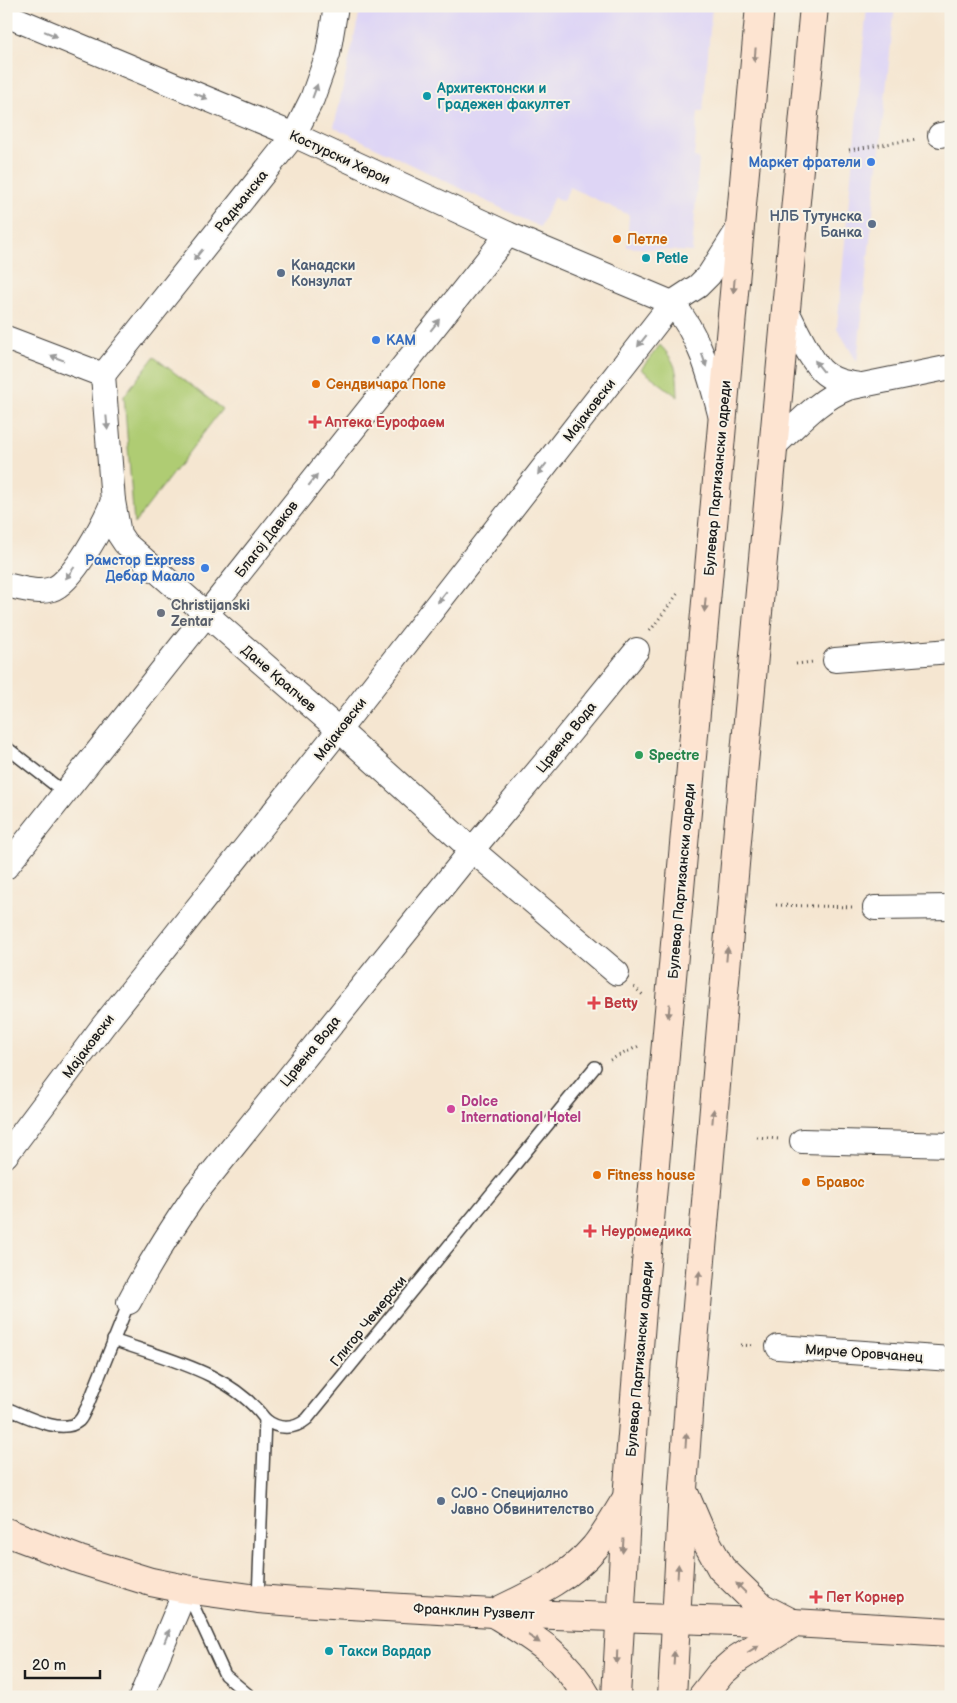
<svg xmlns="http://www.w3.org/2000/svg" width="957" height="1703" font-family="'Balsamiq Sans',sans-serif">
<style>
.built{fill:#ded5f5}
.green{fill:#afcc73;stroke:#667448}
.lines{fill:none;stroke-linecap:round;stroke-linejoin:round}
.lane-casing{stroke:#3d3a37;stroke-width:14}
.street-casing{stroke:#3d3a37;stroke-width:26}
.secondary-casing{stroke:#3d3a37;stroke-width:30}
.path{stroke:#3d3a37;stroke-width:3;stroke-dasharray:1 4;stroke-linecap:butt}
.lane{stroke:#fff;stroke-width:11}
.street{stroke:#fff;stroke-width:24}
.secondary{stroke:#fde4d1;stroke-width:28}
.oneway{fill:#999}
.oneway2{fill:#988a80}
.culture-dot{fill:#0f9aa8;stroke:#f7f3e8;stroke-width:2}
.shop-dot{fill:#3f7fe0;stroke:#f7f3e8;stroke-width:2}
.service-dot{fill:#5c6f8a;stroke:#f7f3e8;stroke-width:2}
.food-dot{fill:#e8710a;stroke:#f7f3e8;stroke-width:2}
.health-dot{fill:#e0444e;stroke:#f7f3e8;stroke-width:2}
.worship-dot{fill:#6b7280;stroke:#f7f3e8;stroke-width:2}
.leisure-dot{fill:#2e9e5b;stroke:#f7f3e8;stroke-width:2}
.hotel-dot{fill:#d1479c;stroke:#f7f3e8;stroke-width:2}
.labels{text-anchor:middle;stroke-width:4;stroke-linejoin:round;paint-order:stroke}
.culture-label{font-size:14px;font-weight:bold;fill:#0d838f;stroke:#f7f3e8;text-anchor:start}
.street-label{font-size:14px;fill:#1c1c1c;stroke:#f7f3e8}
.shop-label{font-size:14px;font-weight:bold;fill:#366cbe;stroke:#f7f3e8;text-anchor:end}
.service-label{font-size:14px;font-weight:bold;fill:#4e5e75;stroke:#f7f3e8;text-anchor:start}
.food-label{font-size:14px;font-weight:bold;fill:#c56008;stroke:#f7f3e8;text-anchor:start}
.health-label{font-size:14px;font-weight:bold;fill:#be3a42;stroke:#f7f3e8;text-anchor:start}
.worship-label{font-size:14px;font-weight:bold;fill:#5b616d;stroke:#f7f3e8;text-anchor:start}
.leisure-label{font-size:14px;font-weight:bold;fill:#27864d;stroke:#f7f3e8;text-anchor:start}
.hotel-label{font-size:14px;font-weight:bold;fill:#b23c85;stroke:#f7f3e8;text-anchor:start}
</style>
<rect width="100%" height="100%" fill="#f7f3e8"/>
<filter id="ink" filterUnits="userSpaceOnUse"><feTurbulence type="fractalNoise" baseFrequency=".02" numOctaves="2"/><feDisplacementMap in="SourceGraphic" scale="10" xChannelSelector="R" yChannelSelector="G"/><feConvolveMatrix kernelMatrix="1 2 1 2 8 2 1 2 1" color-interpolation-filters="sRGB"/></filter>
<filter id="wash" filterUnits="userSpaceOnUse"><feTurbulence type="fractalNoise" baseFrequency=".0096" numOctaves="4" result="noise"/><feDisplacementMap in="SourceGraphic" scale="20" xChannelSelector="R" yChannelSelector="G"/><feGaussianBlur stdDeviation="1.12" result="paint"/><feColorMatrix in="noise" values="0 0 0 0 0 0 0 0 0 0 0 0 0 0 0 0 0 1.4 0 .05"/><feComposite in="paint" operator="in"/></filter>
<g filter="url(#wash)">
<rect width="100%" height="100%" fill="#f5e6d1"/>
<!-- built -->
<g class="built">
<path d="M 361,6 L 712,6 L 703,112 L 698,112 L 694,157 L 699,158 L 692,252 L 627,247 L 629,215 L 570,187 L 563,201 L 554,197 L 540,227 L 334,127 Z"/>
<path d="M 867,6 L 895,6 L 857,362 L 837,328 Z"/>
</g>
<!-- green -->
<g class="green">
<path d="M 660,345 C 678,364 677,372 678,397 L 641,369 Z"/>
<path d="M 154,357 L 222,409 L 134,524 L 124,396 Z"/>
</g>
</g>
<g filter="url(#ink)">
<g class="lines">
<defs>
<g id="lane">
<path d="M 6,747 L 65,793"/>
<path d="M 113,1340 C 166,1359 230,1372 265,1419"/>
<path d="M 6,1408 C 24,1415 62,1436 79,1421 C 83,1417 84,1412 87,1407 L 129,1302"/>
<path d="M 187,1592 L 225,1675 L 251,1697"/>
<path d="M 258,1599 L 265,1419 C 278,1430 294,1430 307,1419 L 595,1067"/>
</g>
<g id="street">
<path d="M 6,15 L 294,135 L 508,234 L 672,303 C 699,334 710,375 720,414"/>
<path d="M 940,135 L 951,133"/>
<path d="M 786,309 C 795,327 808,356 821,370 C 832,381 846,383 860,385"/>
<path d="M 6,338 L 103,375"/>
<path d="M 103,375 L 113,501 L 119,534 L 125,543 L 339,730 L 472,850 L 617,973"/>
<path d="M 103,375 L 294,135 L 312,99 L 328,54 L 336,6"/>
<path d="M 774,446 C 797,425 819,399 848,388 L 951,367"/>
<path d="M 6,585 C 21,588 37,594 52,589 C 73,583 105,521 113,501"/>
<path d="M 835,660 L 951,651"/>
<path d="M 6,867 L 508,234"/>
<path d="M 875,908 L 951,907"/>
<path d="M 802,1141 L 951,1145"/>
<path d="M 6,1155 L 103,1026 L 339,730 L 672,303 L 698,286 L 709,275 L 739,228"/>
<path d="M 129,1302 C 149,1264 171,1229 196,1193 L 472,850 L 554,752 L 637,650"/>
<path d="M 778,1347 L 951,1359"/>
<path d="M 141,1697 L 186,1589"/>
</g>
<g id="secondary">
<path d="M 685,1495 L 700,1530 L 721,1568 L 761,1607 L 790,1622"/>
<path d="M 6,1532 L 80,1560 L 151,1582 L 186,1589 L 258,1599 L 296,1602 L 493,1613 L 793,1623 L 951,1632"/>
<path d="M 498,1611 C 533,1594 569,1578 595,1547 C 606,1533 615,1517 625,1501"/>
<path d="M 495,1614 C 534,1638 564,1655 587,1697"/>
<path d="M 616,1697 L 627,1498 L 643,1297 L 760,6"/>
<path d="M 672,1697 L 683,1489 L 690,1388 L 738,829 L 814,6"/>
<path d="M 702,1697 L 721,1673 L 737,1659 L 793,1623"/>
</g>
</defs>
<!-- lane casing -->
<use href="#lane" class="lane-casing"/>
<!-- street casing -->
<use href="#street" class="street-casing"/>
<!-- secondary casing -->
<use href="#secondary" class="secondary-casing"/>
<!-- path -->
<g class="path">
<path d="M 849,150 L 917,139"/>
<path d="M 650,631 L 679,592"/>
<path d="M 796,664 L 813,662"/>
<path d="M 776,905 L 852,907"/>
<path d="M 634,987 L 643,995"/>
<path d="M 610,1060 L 639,1046"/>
<path d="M 757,1137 L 779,1139"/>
<path d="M 741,1345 L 755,1346"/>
</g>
<!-- lane -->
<use href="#lane" class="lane"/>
<!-- street -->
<use href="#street" class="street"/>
<!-- secondary -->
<use href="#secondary" class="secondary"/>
</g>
<!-- one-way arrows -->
<defs><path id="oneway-solid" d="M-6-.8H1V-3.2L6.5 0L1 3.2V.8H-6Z" transform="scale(1.25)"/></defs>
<g class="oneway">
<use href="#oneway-solid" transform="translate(51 34) rotate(23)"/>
<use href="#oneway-solid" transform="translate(315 91) rotate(-70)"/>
<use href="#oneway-solid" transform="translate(201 96) rotate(23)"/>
<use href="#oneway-solid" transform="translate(198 255) rotate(129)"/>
<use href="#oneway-solid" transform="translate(435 325) rotate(-52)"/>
<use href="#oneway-solid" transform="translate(642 341) rotate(128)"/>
<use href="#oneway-solid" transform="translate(57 358) rotate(-159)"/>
<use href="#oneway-solid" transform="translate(704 360) rotate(71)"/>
<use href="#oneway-solid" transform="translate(819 366) rotate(-128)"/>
<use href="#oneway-solid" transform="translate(107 423) rotate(85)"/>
<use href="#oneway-solid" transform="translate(542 469) rotate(128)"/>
<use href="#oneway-solid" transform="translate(313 480) rotate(-52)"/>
<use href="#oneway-solid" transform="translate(70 573) rotate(127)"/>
<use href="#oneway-solid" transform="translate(442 597) rotate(128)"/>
<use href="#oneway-solid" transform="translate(167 1636) rotate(-68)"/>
</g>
<g class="oneway2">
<use href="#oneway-solid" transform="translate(755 55) rotate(95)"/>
<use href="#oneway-solid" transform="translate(734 286) rotate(95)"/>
<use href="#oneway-solid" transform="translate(705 605) rotate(95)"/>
<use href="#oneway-solid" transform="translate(727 954) rotate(-85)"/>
<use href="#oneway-solid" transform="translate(669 1011) rotate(95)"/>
<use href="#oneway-solid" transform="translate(713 1116) rotate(-85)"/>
<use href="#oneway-solid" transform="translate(699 1278) rotate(-85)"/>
<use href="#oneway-solid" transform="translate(686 1440) rotate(-86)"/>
<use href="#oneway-solid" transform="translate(623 1546) rotate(94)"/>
<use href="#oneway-solid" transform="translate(678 1571) rotate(-87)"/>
<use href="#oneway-solid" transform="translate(741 1588) rotate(-136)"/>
<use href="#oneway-solid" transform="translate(534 1639) rotate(33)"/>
<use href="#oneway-solid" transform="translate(753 1649) rotate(-32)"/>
<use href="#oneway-solid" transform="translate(617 1657) rotate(92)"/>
<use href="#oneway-solid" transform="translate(674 1658) rotate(-87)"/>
</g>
</g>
<!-- markers -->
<g class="culture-dot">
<circle cx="427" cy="96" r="5"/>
<circle cx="646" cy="258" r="5"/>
<circle cx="329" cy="1651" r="5"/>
</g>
<g class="shop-dot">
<circle cx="871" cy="162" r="5"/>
<circle cx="376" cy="340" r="5"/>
<circle cx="205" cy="568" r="5"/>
</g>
<g class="service-dot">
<circle cx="872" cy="224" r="5"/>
<circle cx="281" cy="273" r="5"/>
<circle cx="441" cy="1501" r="5"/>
</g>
<g class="food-dot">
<circle cx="617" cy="239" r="5"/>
<circle cx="316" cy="384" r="5"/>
<circle cx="597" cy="1175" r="5"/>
<circle cx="806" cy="1182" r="5"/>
</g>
<g class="health-dot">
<path d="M312.5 414.5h5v5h5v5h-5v5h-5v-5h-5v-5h5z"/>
<path d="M591.5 995.5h5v5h5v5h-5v5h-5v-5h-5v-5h5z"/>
<path d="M587.5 1223.5h5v5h5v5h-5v5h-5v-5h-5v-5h5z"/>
<path d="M813.5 1589.5h5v5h5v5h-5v5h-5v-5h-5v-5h5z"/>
</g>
<circle class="worship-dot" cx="161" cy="613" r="5"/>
<circle class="leisure-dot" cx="639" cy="755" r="5"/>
<circle class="hotel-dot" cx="451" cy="1109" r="5"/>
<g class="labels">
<!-- culture labels -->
<g class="culture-label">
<text x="437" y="93">Архитектонски и<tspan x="437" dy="16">Градежен факултет</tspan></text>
<text x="656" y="263">Petle</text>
<text x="339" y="1656">Такси Вардар</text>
</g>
<!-- street labels -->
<g class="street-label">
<text transform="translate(340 157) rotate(25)" y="5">Костурски Херои</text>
<text transform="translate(241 201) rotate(-51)" y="5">Радњанска</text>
<text transform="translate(589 410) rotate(-52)" y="5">Мајаковски</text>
<text transform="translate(717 478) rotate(-85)" y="5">Булевар Партизански одреди</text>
<text transform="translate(266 539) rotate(-52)" y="5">Благој Давков</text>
<text transform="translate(279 678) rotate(41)" y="5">Дане Крапчев</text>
<text transform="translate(340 729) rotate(-52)" y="5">Мајаковски</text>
<text transform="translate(566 737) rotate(-51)" y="5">Црвена Вода</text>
<text transform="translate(681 881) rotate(-85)" y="5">Булевар Партизански одреди</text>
<text transform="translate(88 1046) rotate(-53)" y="5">Мајаковски</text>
<text transform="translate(310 1051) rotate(-51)" y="5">Црвена Вода</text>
<text transform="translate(368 1321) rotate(-51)" y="5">Глигор Чемерски</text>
<text transform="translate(864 1353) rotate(4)" y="5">Мирче Оровчанец</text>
<text transform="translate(639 1359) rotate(-85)" y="5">Булевар Партизански одреди</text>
<text transform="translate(474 1611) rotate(3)" y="5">Франклин Рузвелт</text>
</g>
<!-- shop labels -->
<g class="shop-label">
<text x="861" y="167">Маркет фратели</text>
<text x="386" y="345" text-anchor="start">КАМ</text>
<text x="195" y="565">Рамстор Express<tspan x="195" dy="16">Дебар Маало</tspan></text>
</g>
<!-- service labels -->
<g class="service-label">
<text x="862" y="221" text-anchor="end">НЛБ Тутунска<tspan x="862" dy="16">Банка</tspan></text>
<text x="291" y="270">Канадски<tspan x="291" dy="16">Конзулат</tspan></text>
<text x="451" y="1498">СЈО - Специјално<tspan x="451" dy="16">Јавно Обвинителство</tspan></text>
</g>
<!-- food labels -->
<g class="food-label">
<text x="627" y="244">Петле</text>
<text x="326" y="389">Сендвичара Попе</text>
<text x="607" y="1180">Fitness house</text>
<text x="816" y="1187">Бравос</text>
</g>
<!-- health labels -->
<g class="health-label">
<text x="325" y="427">Аптека Еурофаем</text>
<text x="604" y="1008">Betty</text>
<text x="601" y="1236">Неуромедика</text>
<text x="826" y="1602">Пет Корнер</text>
</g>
<!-- worship labels -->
<g class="worship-label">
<text x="171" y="610">Christijanski<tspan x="171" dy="16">Zentar</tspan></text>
</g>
<!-- leisure labels -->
<g class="leisure-label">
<text x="649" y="760">Spectre</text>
</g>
<!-- hotel labels -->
<g class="hotel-label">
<text x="461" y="1106">Dolce<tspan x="461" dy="16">International Hotel</tspan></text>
</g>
</g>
<!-- margin -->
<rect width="957" height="1703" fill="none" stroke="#f7f3e8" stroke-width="25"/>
<!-- scale -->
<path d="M25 1670v8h75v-8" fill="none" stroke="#1c1c1c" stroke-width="2.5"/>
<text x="32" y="1670" font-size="15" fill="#1c1c1c" stroke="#f7f3e8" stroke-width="4" paint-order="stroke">20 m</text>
</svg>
